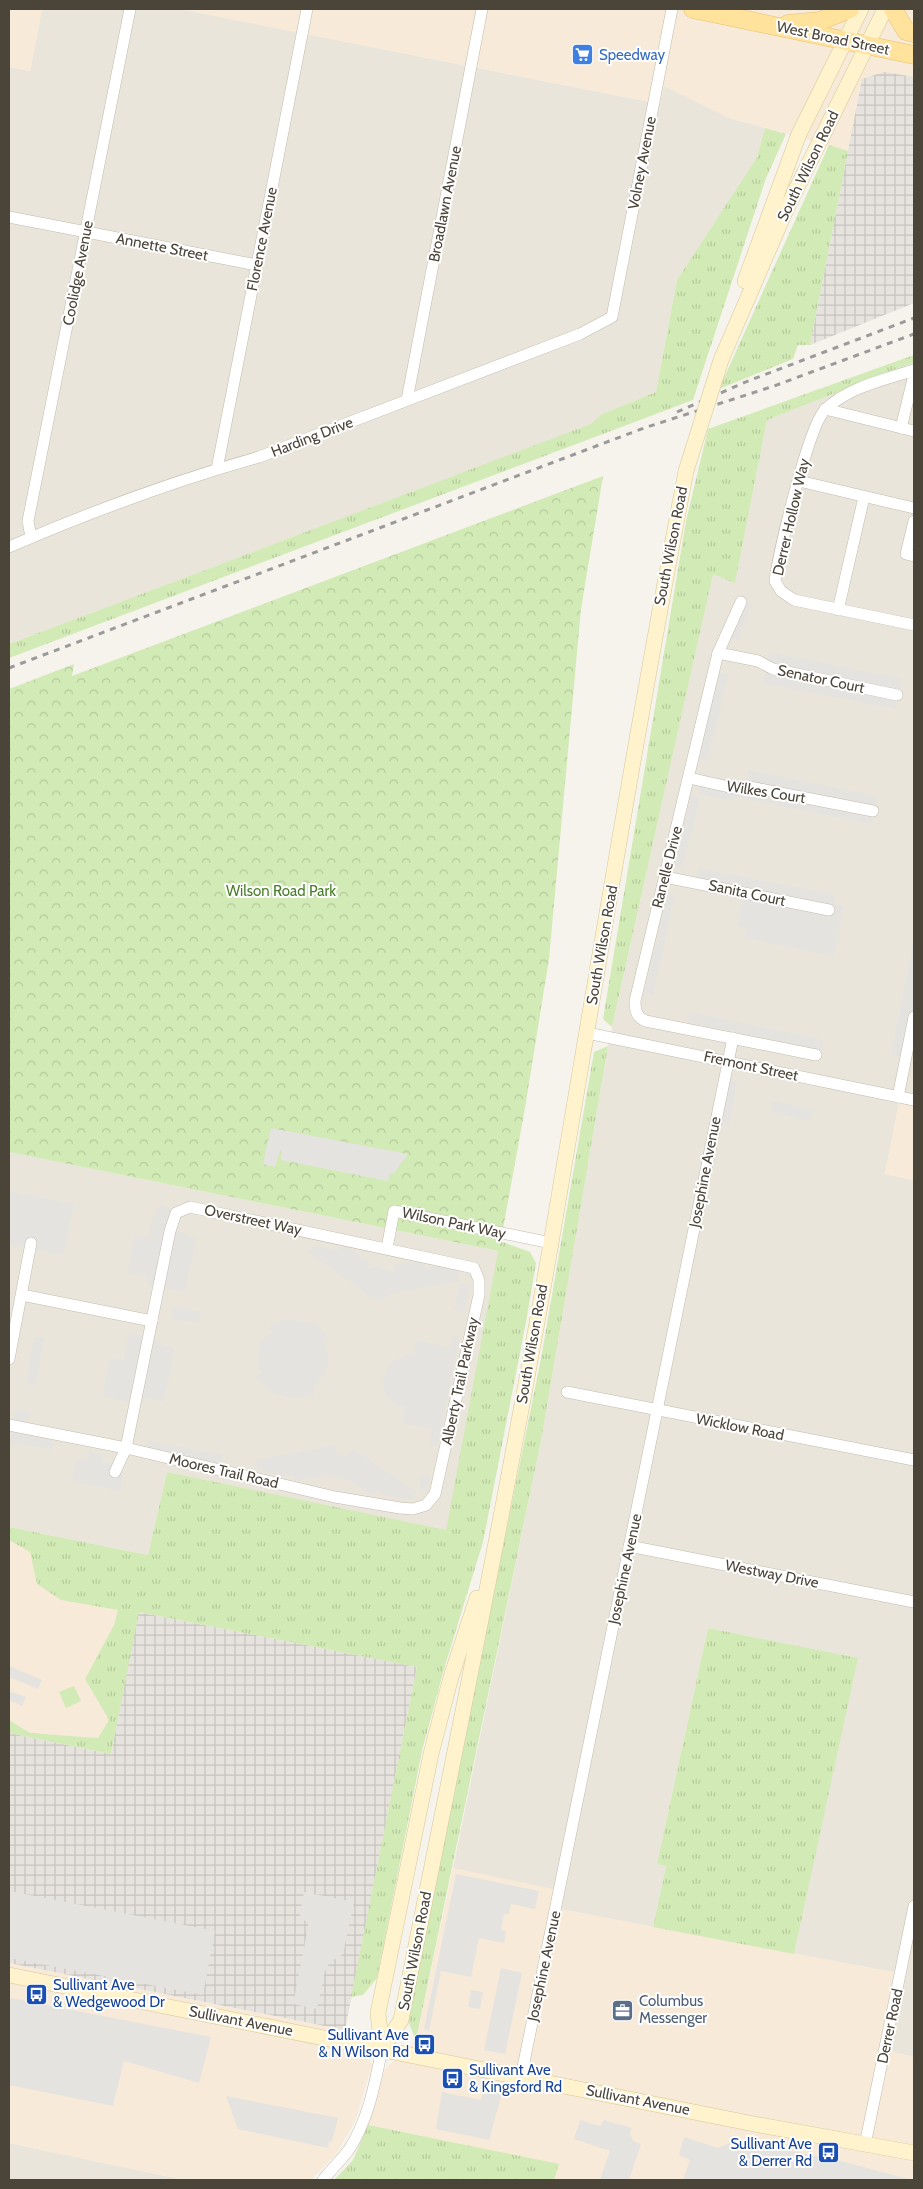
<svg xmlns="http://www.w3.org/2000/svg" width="923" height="2189" font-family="Cabin,sans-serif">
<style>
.residential{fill:#eae5da}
.commercial{fill:#f7ead8}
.industrial{fill:url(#industrial-grid)}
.grass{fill:url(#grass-tufts)}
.park{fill:url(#park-crowns)}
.garden{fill:#d2eab5}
.parking{fill:#e5e3e0}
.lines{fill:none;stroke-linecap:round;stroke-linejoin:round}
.street-casing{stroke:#c2bbae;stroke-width:12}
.secondary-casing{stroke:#d6c79b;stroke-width:16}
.primary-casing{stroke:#e6c16a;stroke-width:19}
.street{stroke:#fff;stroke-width:11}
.secondary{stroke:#fff3cd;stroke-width:15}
.primary{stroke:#ffe39c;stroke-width:18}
.rail{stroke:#9a9a9a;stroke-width:3;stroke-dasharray:6 6;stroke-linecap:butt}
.secondary-bridge-casing{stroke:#d6c79b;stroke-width:16;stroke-linecap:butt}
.secondary-bridge{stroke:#fff3cd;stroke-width:15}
.labels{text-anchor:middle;stroke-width:4;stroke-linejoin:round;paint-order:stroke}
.street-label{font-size:15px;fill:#4b4439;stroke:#fff}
.shop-label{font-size:15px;fill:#366cbe;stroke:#fff;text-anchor:start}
.park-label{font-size:15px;fill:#4a7f2a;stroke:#fff}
.transit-label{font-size:15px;fill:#164399;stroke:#fff;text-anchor:start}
.service-label{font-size:15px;fill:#4e5e75;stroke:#fff;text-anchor:start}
</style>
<defs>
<pattern id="industrial-grid" width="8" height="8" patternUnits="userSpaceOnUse" patternTransform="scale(1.25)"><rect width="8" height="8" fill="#e6e2dd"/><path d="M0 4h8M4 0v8" fill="none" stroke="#c7c3be"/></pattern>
<pattern id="grass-tufts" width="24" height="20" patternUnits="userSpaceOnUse" patternTransform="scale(1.25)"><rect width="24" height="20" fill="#d2eab5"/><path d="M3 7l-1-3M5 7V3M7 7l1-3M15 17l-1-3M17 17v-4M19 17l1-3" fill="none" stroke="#b6ca9c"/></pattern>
<pattern id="park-crowns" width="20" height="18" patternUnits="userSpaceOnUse" patternTransform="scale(1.25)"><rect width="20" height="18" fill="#d2eab5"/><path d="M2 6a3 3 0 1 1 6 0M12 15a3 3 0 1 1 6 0" fill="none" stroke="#b6ca9c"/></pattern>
</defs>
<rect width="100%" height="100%" fill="#f6f3ec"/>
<!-- residential -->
<g class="residential">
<path d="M 42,9 L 180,9 L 660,104 L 664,86 L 732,119 L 765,128 L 757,157 L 677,280 L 656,392 L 602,414 L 592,424 L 9,644 L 9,67 L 30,71 Z"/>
<path d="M 914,362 L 914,1106 L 899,1103 L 885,1174 L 914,1180 L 914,2057 L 887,2051 L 904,1974 L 794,1954 L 857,1658 L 708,1628 L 657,1864 L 666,1866 L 653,1927 L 560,1909 L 453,1868 L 541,1441 L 608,1046 L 713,573 L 735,582 L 767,420 Z"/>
<path d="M 9,1152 L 499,1251 L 447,1531 L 167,1472 L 148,1555 L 9,1527 Z"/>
<path d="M 9,2143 L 175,2178 L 184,2180 L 9,2180 Z"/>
</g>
<!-- commercial -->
<g class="commercial">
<path d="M 9,9 L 42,9 L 30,71 L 9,67 Z"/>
<path d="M 180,9 L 914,9 L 914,77 L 862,79 L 848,151 L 732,119 L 664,86 L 660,104 Z"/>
<path d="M 899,1103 L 914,1106 L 914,1180 L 885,1174 Z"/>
<path d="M 9,1540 L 30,1552 L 37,1584 L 61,1600 L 118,1610 L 114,1625 L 85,1679 L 109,1720 L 98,1738 L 30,1733 L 9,1720 Z"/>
<path d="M 453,1868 L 563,1891 L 560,1909 L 904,1974 L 887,2051 L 914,2057 L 914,2180 L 554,2180 L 558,2164 L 368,2125 L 385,2069 L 416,2040 Z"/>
<path d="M 9,1963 L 345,2030 L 372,2064 L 356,2119 L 337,2153 L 311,2180 L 184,2180 L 9,2143 Z"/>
</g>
<!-- industrial -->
<g class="industrial">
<path d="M 884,72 L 914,77 L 914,303 L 810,345 L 862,79 Z"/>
<path d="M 138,1612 L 417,1667 L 345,2030 L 9,1963 L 9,1733 L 111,1754 Z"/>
</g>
<!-- grass -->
<g class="grass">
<path d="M 765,128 L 786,134 L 766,178 L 693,400 L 9,658 L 9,644 L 591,424 L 602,414 L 656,392 L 677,280 L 757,157 Z"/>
<path d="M 829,145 L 848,151 L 810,345 L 798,345 L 793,359 L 719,389 Z"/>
<path d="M 914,355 L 914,362 L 767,420 L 735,583 L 713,574 L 612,1027 L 603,1019 L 686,521 L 708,429 Z"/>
<path d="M 608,1046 L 541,1441 L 416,2040 L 408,2021 L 542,1353 L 594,1052 Z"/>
<path d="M 500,1241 L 530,1252 L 536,1263 L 526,1322 L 483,1542 L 444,1669 L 422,1751 L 377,1978 L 363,1995 L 351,1997 L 417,1667 L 139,1612 L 111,1754 L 9,1733 L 9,1720 L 30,1733 L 98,1738 L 109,1720 L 85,1679 L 114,1625 L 118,1610 L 61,1600 L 37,1584 L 30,1552 L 9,1540 L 9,1527 L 148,1555 L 167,1472 L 446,1530 Z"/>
<path d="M 708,1628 L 858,1658 L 794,1954 L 653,1927 L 666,1866 L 657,1864 Z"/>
<path d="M 368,2125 L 559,2164 L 554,2180 L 334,2180 L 353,2160 Z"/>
</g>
<!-- park -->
<path class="park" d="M 603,476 L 581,609 L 549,959 L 525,1108 L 499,1251 L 9,1152 L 9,689 L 74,664 L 72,676 Z"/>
<!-- garden -->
<path class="garden" d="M 74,1686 L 81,1701 L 66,1708 L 59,1692 Z"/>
<!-- parking -->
<g class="parking">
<path d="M 744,601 L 752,605 L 738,640 L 728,638 Z"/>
<path d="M 769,652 L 902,679 L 896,709 L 763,683 Z"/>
<path d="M 719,673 L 728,675 L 708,761 L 699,759 Z"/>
<path d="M 748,770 L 877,796 L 871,824 L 736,797 L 735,801 L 698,794 L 702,775 L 739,783 L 747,779 Z"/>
<path d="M 691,795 L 700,798 L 682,869 L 673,866 Z"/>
<path d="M 699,868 L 835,895 L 834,904 L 844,907 L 834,956 L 745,938 L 746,928 L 737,927 L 743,897 L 695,888 Z"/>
<path d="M 667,893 L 675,895 L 653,995 L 645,993 Z"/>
<path d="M 914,940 L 914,1041 L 911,1059 L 891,1055 Z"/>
<path d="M 689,1012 L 824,1040 L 822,1050 L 687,1022 Z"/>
<path d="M 728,1081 L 737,1083 L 729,1125 L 720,1123 Z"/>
<path d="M 772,1101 L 813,1110 L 811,1121 L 770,1112 Z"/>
<path d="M 271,1128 L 408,1154 L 394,1173 L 390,1173 L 388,1181 L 281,1160 L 282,1153 L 280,1151 L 275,1167 L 263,1164 Z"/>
<path d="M 9,1191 L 74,1204 L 63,1255 L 9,1244 Z"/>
<path d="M 160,1206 L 169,1208 L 178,1219 L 177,1226 L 179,1232 L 196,1238 L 185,1291 L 150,1286 L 145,1276 L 127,1273 L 135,1235 L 148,1237 L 152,1220 Z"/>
<path d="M 345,1245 L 370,1262 L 367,1269 L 378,1266 L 394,1274 L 394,1265 L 422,1260 L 423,1268 L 443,1265 L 458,1270 L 459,1281 L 390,1294 L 384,1299 L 377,1300 L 364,1293 L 361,1289 L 309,1253 L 313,1246 L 340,1250 Z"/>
<path d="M 460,1283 L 470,1286 L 464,1312 L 454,1310 Z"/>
<path d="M 173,1307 L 201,1312 L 199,1323 L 171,1318 Z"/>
<path d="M 284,1319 L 312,1323 L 319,1327 L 328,1339 L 324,1343 L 329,1358 L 328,1366 L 322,1378 L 314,1385 L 314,1395 L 293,1398 L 284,1396 L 271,1392 L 255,1378 L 261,1373 L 257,1360 L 260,1342 L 272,1332 L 269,1325 Z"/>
<path d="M 129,1333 L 154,1338 L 164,1345 L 172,1347 L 174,1352 L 164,1402 L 147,1398 L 139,1405 L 103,1396 L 110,1358 L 124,1360 Z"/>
<path d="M 453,1335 L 460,1336 L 437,1446 L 429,1444 L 432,1429 L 402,1423 L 405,1407 L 397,1405 L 386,1395 L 383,1381 L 389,1365 L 394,1360 L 413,1354 L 416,1340 L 450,1348 Z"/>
<path d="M 34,1337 L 44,1338 L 36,1385 L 26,1383 Z"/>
<path d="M 17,1409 L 29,1412 L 28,1422 L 13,1419 Z"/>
<path d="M 12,1432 L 54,1440 L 52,1450 L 10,1442 Z"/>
<path d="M 148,1441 L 223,1455 L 221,1465 L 146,1451 Z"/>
<path d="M 335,1445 L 337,1453 L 347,1456 L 353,1449 L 416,1492 L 412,1499 L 387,1496 L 377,1490 L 373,1496 L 348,1480 L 332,1475 L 295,1481 L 293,1475 L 285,1477 L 258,1469 L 256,1460 Z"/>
<path d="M 88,1451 L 102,1454 L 103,1464 L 111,1462 L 123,1472 L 120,1491 L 77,1482 L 72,1479 L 76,1459 L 85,1461 Z"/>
<path d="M 421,1474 L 430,1477 L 427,1492 L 419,1488 Z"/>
<path d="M 9,1666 L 42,1680 L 38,1689 L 9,1677 Z"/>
<path d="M 9,1691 L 26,1697 L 22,1706 L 9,1700 Z"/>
<path d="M 456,1874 L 539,1891 L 535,1909 L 511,1904 L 509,1914 L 504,1914 L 501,1930 L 506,1931 L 504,1943 L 479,1938 L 471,1977 L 441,1971 L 429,2031 L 424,2029 Z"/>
<path d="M 9,1891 L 215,1931 L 203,1995 L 9,1958 Z"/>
<path d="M 304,1892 L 354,1902 L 343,1954 L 329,1963 L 325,1971 L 317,2009 L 293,2004 L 309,1922 L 299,1919 Z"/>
<path d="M 501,1968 L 522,1973 L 505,2054 L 484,2050 Z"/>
<path d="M 471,1990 L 483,1992 L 480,2009 L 468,2007 Z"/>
<path d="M 10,1998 L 211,2037 L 199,2083 L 124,2061 L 113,2106 L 9,2085 Z"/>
<path d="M 484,2089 L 502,2093 L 489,2140 L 436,2129 L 442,2092 L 481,2100 Z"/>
<path d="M 226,2096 L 338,2118 L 332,2142 L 329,2142 L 328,2148 L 238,2129 Z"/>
<path d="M 580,2120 L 600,2126 L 604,2120 L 632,2128 L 630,2134 L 633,2141 L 641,2144 L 629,2180 L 600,2180 L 610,2151 L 574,2139 Z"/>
<path d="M 684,2137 L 718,2148 L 737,2140 L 841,2161 L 912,2180 L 683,2180 L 690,2160 L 679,2155 Z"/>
</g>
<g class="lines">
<defs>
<g id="street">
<path d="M 9,217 L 257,265"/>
<path d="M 914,370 C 884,380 848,387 825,410 C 809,425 778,554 775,581 L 781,591 L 794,600 L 914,625"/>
<path d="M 407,400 L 482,9"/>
<path d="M 825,409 L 914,431"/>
<path d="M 901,428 L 914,375"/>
<path d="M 217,469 L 307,9"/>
<path d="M 799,481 L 914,508"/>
<path d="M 914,521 L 906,554 L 914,556"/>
<path d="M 31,537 L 28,521 L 130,9"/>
<path d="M 9,547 C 90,512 174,481 259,457 L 580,334 L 612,317 L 672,9"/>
<path d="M 741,602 L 718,653 L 635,1001 C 635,1011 637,1018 646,1021 L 816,1055"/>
<path d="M 838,610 L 864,497"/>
<path d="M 718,653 L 758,661 L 773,669 L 897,695"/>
<path d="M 689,778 L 738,789 L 750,787 L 873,811"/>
<path d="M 665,877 L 829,910"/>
<path d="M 587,1033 L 914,1100"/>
<path d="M 898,1097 L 914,1017"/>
<path d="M 387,1248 L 394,1211 L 551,1243"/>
<path d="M 22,1295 L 152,1321"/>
<path d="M 9,1359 L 31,1243"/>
<path d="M 567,1392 L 914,1460"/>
<path d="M 9,1425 L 126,1448 L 335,1497 L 400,1508 L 413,1509 L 426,1505 L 435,1494 L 479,1295 L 479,1280 L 474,1268 L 190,1207 L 176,1213 L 170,1231 L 126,1448 L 115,1472"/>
<path d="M 629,1546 L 914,1602"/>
<path d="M 521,2077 L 733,1038"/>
<path d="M 865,2145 L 914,1906"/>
<path d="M 323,2180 C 331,2170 340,2161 348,2151 C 368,2122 375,2083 382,2049"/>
</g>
<g id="secondary">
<path d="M 745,281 L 799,134 L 861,9"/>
<path d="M 721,360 L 785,212 L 885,9"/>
<path d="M 9,1975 L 754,2124 L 914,2153"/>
<path d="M 382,2049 L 401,2020 C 453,1761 506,1503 551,1243 C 595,985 637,727 686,471"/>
<path d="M 382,2049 L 378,2013 L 431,1754 L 451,1677 L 477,1598"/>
</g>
<g id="primary">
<path d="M 693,9 L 914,55"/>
<path d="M 893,9 L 906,31 L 914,33"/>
<path d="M 788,24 L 820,21 L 850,9"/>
</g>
</defs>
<!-- street casing -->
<use href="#street" class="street-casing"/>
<!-- secondary casing -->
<use href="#secondary" class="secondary-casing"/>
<!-- primary casing -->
<use href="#primary" class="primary-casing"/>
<!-- street -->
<use href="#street" class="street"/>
<!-- secondary -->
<use href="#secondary" class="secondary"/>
<!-- primary -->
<use href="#primary" class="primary"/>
<!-- rail -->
<g class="rail">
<path d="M 677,412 L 748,381 L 914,318"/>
<path d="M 9,668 L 644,428 L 774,386 L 914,334"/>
</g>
<defs>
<path id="secondary-bridge" d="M 686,471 L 721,360"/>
</defs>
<!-- secondary-bridge casing -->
<use href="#secondary-bridge" class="secondary-bridge-casing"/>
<!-- secondary-bridge -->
<use href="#secondary-bridge" class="secondary-bridge"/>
</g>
<!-- icons -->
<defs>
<symbol id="supermarket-square" viewBox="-11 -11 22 22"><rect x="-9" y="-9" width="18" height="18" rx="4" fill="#3f7fe0" stroke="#fff"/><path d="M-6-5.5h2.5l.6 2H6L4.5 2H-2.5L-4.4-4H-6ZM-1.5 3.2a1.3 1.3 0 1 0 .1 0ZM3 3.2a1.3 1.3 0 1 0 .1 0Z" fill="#fff"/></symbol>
<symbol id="bus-square" viewBox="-11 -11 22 22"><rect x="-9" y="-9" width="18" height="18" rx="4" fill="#1a4fb4" stroke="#fff"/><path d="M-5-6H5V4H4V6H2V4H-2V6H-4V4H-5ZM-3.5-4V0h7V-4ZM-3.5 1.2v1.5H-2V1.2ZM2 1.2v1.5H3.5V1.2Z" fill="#fff"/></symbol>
<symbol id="office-square" viewBox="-11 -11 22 22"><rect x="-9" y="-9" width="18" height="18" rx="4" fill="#5c6f8a" stroke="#fff"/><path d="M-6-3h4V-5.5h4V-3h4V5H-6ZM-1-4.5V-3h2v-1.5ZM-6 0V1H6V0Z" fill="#fff"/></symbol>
</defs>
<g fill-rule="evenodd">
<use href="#supermarket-square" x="570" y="42" width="25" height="25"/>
<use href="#bus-square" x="24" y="1982" width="25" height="25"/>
<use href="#office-square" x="610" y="1998" width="25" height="25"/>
<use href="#bus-square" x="412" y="2032" width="25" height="25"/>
<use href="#bus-square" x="440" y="2066" width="25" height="25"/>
<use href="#bus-square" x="816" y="2140" width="25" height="25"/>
</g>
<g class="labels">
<!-- street labels -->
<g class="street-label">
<text transform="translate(833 38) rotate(12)" y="5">West Broad Street</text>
<text transform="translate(642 163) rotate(-79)" y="5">Volney Avenue</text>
<text transform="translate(808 166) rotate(-64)" y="5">South Wilson Road</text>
<text transform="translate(445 204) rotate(-79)" y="5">Broadlawn Avenue</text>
<text transform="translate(262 239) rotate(-79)" y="5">Florence Avenue</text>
<text transform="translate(162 247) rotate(11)" y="5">Annette Street</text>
<text transform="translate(78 273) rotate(-79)" y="5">Coolidge Avenue</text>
<text transform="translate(312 437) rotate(-21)" y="5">Harding Drive</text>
<text transform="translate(791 517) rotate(-77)" y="5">Derrer Hollow Way</text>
<text transform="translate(671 546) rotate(-79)" y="5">South Wilson Road</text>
<text transform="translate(821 679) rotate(12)" y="5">Senator Court</text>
<text transform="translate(766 792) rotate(9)" y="5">Wilkes Court</text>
<text transform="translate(667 867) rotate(-76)" y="5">Ranelle Drive</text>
<text transform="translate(747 893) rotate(12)" y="5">Sanita Court</text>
<text transform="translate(602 945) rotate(-80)" y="5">South Wilson Road</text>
<text transform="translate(751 1066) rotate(12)" y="5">Fremont Street</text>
<text transform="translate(705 1172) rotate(-79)" y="5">Josephine Avenue</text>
<text transform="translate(253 1220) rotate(12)" y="5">Overstreet Way</text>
<text transform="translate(454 1223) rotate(12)" y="5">Wilson Park Way</text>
<text transform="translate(532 1344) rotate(-80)" y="5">South Wilson Road</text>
<text transform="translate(460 1381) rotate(-78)" y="5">Alberty Trail Parkway</text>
<text transform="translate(740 1427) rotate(11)" y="5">Wicklow Road</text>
<text transform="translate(224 1471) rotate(13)" y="5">Moores Trail Road</text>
<text transform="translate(625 1569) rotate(-78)" y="5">Josephine Avenue</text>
<text transform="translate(772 1574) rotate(11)" y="5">Westway Drive</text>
<text transform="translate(415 1951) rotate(-79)" y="5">South Wilson Road</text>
<text transform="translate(544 1966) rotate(-78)" y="5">Josephine Avenue</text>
<text transform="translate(241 2021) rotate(11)" y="5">Sullivant Avenue</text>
<text transform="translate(890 2026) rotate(-78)" y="5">Derrer Road</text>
<text transform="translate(638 2100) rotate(11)" y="5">Sullivant Avenue</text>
</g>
<!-- shop labels -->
<g class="shop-label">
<text x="599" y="60">Speedway</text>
</g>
<!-- park labels -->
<g class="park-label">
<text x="281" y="896">Wilson Road Park</text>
</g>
<!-- transit labels -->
<g class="transit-label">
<text x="53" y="1990">Sullivant Ave<tspan x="53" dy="17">&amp; Wedgewood Dr</tspan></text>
<text x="409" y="2040" text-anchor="end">Sullivant Ave<tspan x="409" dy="17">&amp; N Wilson Rd</tspan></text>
<text x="469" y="2075">Sullivant Ave<tspan x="469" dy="17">&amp; Kingsford Rd</tspan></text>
<text x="812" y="2149" text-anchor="end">Sullivant Ave<tspan x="812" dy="17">&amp; Derrer Rd</tspan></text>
</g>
<!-- service labels -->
<g class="service-label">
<text x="639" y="2006">Columbus<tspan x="639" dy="17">Messenger</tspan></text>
</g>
</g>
<!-- border -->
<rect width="923" height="2189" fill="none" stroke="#4b4439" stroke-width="20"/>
</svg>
